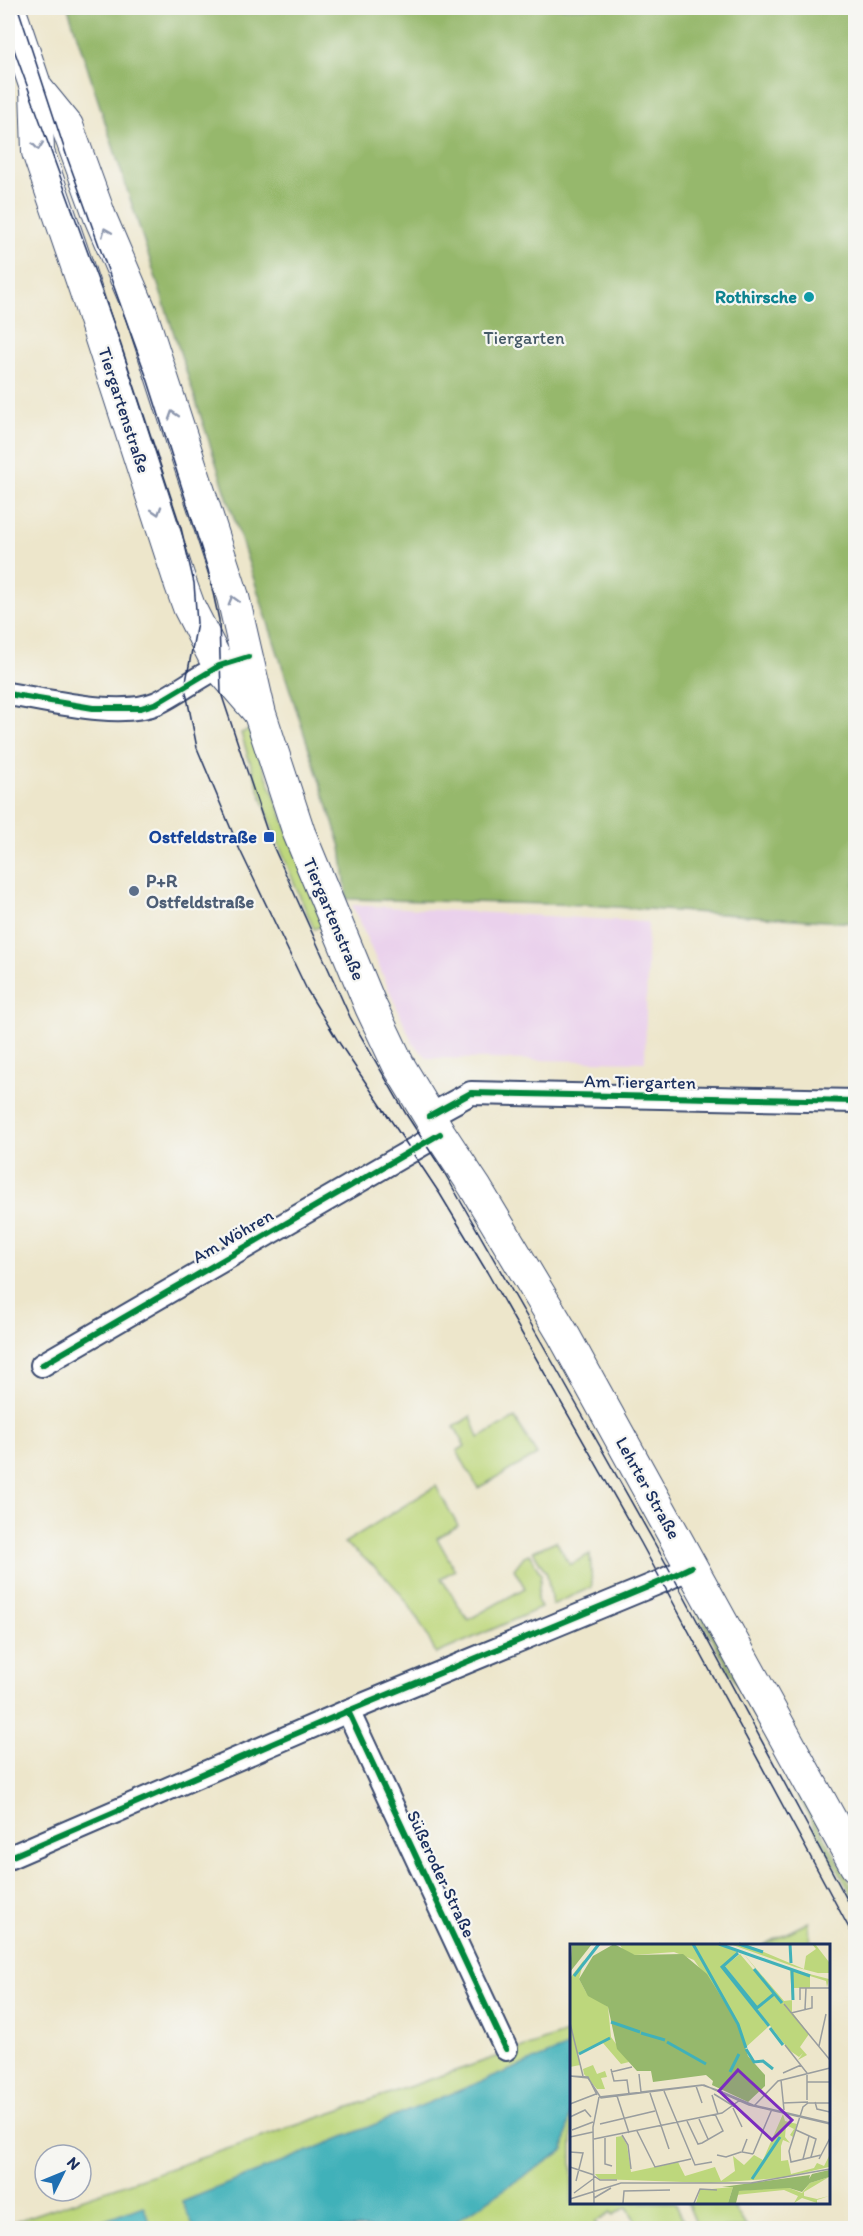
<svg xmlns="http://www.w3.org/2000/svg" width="863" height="2236" font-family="Itim,sans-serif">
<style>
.built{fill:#ead1ec}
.green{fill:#bdd77c;stroke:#6c836d;stroke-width:1.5}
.forest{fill:#96b86c;stroke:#587465;stroke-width:1.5}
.water{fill:#41b1b9;stroke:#2e708c;stroke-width:1.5}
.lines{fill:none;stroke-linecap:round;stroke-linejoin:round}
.street-casing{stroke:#3a4a6e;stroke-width:26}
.secondary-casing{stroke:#3a4a6e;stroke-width:34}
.street{stroke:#fff;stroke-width:22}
.secondary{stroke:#fff;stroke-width:32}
.tram{stroke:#1b2f5e;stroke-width:1.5}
.cycleway-casing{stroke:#f6f6f2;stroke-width:10}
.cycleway{stroke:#00873e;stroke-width:6}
.oneway{stroke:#8d97ae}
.culture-dot{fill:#0f9aa8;stroke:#f6f6f2;stroke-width:2}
.transit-dot{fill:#1a4fb4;stroke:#f6f6f2;stroke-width:2}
.service-dot{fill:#5c6f8a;stroke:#f6f6f2;stroke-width:2}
.labels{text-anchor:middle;stroke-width:4.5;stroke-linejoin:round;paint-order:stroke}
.culture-label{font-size:18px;font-weight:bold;fill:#0d838f;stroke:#f6f6f2;text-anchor:end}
.park-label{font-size:18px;fill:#445966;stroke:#f6f6f2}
.street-label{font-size:18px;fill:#1b2f5e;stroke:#f6f6f2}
.transit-label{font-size:18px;font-weight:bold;fill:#164399;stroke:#f6f6f2;text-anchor:end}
.service-label{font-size:18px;font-weight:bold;fill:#4e5e75;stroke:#f6f6f2;text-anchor:start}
.inset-river{fill:none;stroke:#41b1b9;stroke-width:3}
.inset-road{fill:none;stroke:#999d9f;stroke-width:1.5}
.view{fill:#7b2cbf;fill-opacity:0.15;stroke:#7b2cbf;stroke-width:3}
.inset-edge{fill:none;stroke:#1b2f5e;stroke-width:3}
</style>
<rect width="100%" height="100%" fill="#f6f6f2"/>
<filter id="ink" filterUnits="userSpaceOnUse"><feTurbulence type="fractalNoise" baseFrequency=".0167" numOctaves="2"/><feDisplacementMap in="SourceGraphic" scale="12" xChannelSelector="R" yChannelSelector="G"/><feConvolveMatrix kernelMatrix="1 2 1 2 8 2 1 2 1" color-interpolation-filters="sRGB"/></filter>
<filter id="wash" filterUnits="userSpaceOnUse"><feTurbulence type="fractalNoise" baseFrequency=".008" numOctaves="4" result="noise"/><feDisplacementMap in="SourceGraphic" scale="24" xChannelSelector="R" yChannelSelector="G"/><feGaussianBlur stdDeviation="1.35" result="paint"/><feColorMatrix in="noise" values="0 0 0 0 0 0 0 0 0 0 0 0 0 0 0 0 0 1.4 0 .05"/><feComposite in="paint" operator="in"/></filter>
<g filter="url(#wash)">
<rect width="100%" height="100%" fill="#ede6cb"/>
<!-- built -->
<path class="built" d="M 352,905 L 648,922 L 645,1062 L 428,1058 L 413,1044 Z"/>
<!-- green -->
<g class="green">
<path d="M 249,730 L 324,925 L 314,929 C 285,865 261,800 241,733 Z"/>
<path d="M 471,1416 L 479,1438 L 515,1418 L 537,1455 L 478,1488 L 457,1451 L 465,1446 L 454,1427 Z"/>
<path d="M 436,1486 L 458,1526 L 437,1538 L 455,1570 L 441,1578 L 468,1620 L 525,1588 L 514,1569 L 524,1556 L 529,1554 L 541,1574 L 537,1600 L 541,1608 L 436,1654 C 413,1603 390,1575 344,1543 Z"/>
<path d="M 556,1541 L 570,1565 L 590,1554 L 592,1587 L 552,1605 L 547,1574 L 533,1551 Z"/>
<path d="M 697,1611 L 700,1611 L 855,1892 L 855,1900 Z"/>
<path d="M 809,1922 L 810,1945 L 763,1945 Z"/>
<path d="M 572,2031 L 572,2202 L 675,2202 L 686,2228 L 640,2228 L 627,2207 L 613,2215 L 611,2212 L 595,2222 L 597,2225 L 591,2228 L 8,2228 L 8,2224 Z"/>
<path d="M 687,2202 L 731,2202 L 747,2228 L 698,2228 Z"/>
</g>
<!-- forest -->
<path class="forest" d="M 68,8 L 855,8 L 855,923 L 586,905 L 347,899 L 341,847 Z"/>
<!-- water -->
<g class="water">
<path d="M 572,2045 L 572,2103 L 564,2150 L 446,2228 L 194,2228 L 182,2202 Z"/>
<path d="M 143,2206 L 153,2228 L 84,2228 Z"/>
</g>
</g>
<g filter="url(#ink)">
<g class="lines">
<defs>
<g id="street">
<path d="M 8,694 C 47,700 120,719 157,703 C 183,691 205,670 233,662"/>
<path d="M 429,1116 L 471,1093 L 856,1101"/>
<path d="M 42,1365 L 440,1134"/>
<path d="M 348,1711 L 506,2049"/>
<path d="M 8,1858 L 348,1711 L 660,1582 L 691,1567"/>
</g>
<g id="secondary">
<path d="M 9,8 L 36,88 L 38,152 L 85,289 L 181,585 L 189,607 L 219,666 L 258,711"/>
<path d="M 36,88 L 67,126 L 100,217 L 141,313 L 233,597 L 260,714 L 299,833 L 371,1007 L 399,1066 L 440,1134 L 475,1187 L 563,1334 L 856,1866"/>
</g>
</defs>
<!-- street casing -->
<use href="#street" class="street-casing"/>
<!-- secondary casing -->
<use href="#secondary" class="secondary-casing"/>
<!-- street -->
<use href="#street" class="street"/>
<!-- secondary -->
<use href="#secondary" class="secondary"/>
<!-- tram -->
<g class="tram">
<path d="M 18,8 L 67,157 L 148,381 L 208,570 L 219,620 L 221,693 L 269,837 L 350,1017 L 406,1114 L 445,1174 L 543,1345 L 673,1576 L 856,1916"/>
<path d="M 8,33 L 116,330 L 181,528 L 194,583 L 197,623 L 185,687 L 197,748 L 239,848 L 307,990 L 338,1041 L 440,1194 L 487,1272 L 641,1543 L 856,1941"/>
</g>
<defs>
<g id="cycleway">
<path d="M 8,694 L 93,708 L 141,708 L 157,703 L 219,666 L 248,657"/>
<path d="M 429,1116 L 471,1093 L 856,1101"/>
<path d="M 42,1365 L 440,1134"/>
<path d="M 348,1711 L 506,2049"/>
<path d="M 8,1858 L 348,1711 L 660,1582 L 691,1567"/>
</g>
</defs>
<!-- cycleway casing -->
<use href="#cycleway" class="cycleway-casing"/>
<!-- cycleway -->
<use href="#cycleway" class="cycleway"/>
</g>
<!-- one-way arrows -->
<defs><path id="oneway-chevron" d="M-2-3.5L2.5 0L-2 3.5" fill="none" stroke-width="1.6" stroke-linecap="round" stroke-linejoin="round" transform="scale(1.5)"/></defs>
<g class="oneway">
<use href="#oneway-chevron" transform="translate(38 146) rotate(84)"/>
<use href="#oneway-chevron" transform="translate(106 232) rotate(-113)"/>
<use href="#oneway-chevron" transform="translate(173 415) rotate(-108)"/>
<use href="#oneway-chevron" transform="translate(157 511) rotate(72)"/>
<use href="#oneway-chevron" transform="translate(233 600) rotate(-106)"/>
</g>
</g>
<!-- markers -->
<circle class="culture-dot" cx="809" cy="297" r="6"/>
<rect class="transit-dot" x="263" y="831" width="12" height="12" rx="3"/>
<circle class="service-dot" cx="134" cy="891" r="6"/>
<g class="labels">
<!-- culture labels -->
<g class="culture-label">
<text x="797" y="303">Rothirsche</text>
</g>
<!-- park labels -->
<g class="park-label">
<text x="524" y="344">Tiergarten</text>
</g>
<!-- street labels -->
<g class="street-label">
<text transform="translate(124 410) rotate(72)" y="6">Tiergartenstraße</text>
<text transform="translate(334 919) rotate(67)" y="6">Tiergartenstraße</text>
<text transform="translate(640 1082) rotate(1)" y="6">Am Tiergarten</text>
<text transform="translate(233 1236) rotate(-30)" y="6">Am Wöhren</text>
<text transform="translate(648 1488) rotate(61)" y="6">Lehrter Straße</text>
<text transform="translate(441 1874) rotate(65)" y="6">Süßeroder Straße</text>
</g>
<!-- transit labels -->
<g class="transit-label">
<text x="257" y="843">Ostfeldstraße</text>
</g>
<!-- service labels -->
<g class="service-label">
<text x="146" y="887">P+R<tspan x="146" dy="21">Ostfeldstraße</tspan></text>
</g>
</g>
<!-- overview -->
<g transform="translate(570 1944)">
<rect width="260" height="260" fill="#ede6cb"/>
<path d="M 147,0 L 168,8 L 151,23 L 198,83 L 175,104 L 168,80 L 124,16 L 104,8 L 65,11 L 54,8 L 50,1 ZM 160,0 L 175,0 L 234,25 L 236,12 L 246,5 L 242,0 L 245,0 L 259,18 L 259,29 L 248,29 L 259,32 L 244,28 L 225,23 ZM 172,8 L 214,57 L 222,56 L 220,25 L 259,35 L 257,43 L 256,37 L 240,32 L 240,44 L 224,44 L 222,31 L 222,68 L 239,90 L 230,103 L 237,111 L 228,116 L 233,109 L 229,113 L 219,106 L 187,65 L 205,50 L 215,61 ZM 170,10 L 204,50 L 187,63 L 155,22 ZM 14,16 L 9,35 L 16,48 L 38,63 L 41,93 L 59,118 L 51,120 L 33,99 L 8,110 L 10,121 L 0,123 L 0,34 ZM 23,121 L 27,130 L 35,127 L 37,133 L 31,134 L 35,145 L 27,145 L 14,130 L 13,125 ZM 213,170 L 215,177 L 227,180 L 223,193 L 220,191 L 224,185 L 216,181 L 215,193 L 220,199 L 213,196 L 211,202 L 211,217 L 218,216 L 221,230 L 244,224 L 247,219 L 254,222 L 259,212 L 259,223 L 211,234 L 141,239 L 29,235 L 25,230 L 46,230 L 46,193 L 52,192 L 57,201 L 61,228 L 108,218 L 115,232 L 145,223 L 151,237 L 165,227 L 163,212 L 174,221 L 184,211 L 193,216 ZM 259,233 L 234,248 L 234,252 L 247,255 L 259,252 L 247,256 L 247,259 L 232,254 L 224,259 L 228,252 L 214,246 L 166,251 L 169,247 L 201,244 L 219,244 L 232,249 L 240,239 ZM 163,243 L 158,259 L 126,259 L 130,246 Z" fill="#bdd77c"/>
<path d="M 1,0 L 22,0 L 0,28 L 2,1 ZM 44,0 L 65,11 L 113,10 L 137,30 L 168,80 L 178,112 L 195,131 L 195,142 L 178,158 L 142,141 L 143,137 L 136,131 L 83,138 L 81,127 L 67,127 L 47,105 L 38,63 L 18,52 L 9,35 L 23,12 ZM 259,226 L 259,233 L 240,239 L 232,248 L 219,244 L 169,247 L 166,259 L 158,259 L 163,243 L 152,243 L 240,231 L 239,235 L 242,230 Z" fill="#96b86c"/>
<path class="inset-river" d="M 123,0 L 168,80 L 176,104M 149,0 L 240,32M 169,0 L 193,8M 220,0 L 221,19M 168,9 L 152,23 L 199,82M 153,22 L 187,64 L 204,50M 184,25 L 212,59M 222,27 L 223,56M 4,32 L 29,0M 41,78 L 70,88M 200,84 L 213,101M 71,89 L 95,96M 97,98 L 136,120M 176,105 L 184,118 L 193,117 L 203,125M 9,110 L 40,94M 160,128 L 169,110M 182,235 L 210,193"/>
<path class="inset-road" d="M 230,56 L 230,44 L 260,44M 214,60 L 260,116M 235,65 L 236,44M 221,69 L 242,64 L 242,52M 0,79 L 13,132M 215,101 L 237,129 L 237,156M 249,102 L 256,70M 41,125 L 44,137 L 57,136 L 59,150M 41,128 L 62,123M 213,129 L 231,121M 69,130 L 71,148M 0,132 L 18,133 L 27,151M 0,132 L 18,134 L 31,154 L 134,141 L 179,161 L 260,180M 211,136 L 214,166M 237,138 L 259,138M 126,142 L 132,159M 94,147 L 125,221 L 142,218M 71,148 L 132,141 L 153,148M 152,148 L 183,161 L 260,179M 80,149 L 99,205M 144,150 L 165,163M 142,151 L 148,170M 47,152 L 59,189M 29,153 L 73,148M 245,158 L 247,165 L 260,168M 213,159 L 238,158M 0,160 L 26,150M 185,161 L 208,137 L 260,124M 163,164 L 172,183M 0,173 L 15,166 L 21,173M 129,175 L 138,195M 117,177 L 128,200 L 132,199 L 153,187 L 145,170M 30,180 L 85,167M 2,186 L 23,178M 226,186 L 246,195 L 241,213M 67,187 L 85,223 L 121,215M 52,191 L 58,201 L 61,225M 0,193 L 23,188M 35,194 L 35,220 L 42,222M 24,195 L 152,169 L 170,156M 177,195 L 172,208 L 183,210M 0,208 L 13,209 L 6,237M 183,210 L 202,165M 147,211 L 156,213 L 171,208M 251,211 L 221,218 L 219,207 L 233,163 L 238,159 L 260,159M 233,215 L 239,192M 249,215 L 260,194M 0,223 L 24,231M 24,232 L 30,236 L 47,236M 4,249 L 23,235M 24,254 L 41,244M 0,255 L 51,239 L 181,239 L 260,225M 24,259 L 23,183 L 29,153M 53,259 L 54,247 L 100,246M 124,259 L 130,245 L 147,246"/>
<path class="view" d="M 168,126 L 222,176 L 202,196 L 149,147 Z"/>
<rect width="260" height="260" class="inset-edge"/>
</g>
<!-- margin -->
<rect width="863" height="2236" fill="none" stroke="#f6f6f2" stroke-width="30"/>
<!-- north arrow -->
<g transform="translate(63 2173) rotate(47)"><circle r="28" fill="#f6f6f2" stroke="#9ea6b7" stroke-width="1.5"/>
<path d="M0-4.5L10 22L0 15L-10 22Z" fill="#1f6fb2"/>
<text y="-9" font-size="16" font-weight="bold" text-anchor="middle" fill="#1b2f5e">N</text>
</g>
</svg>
